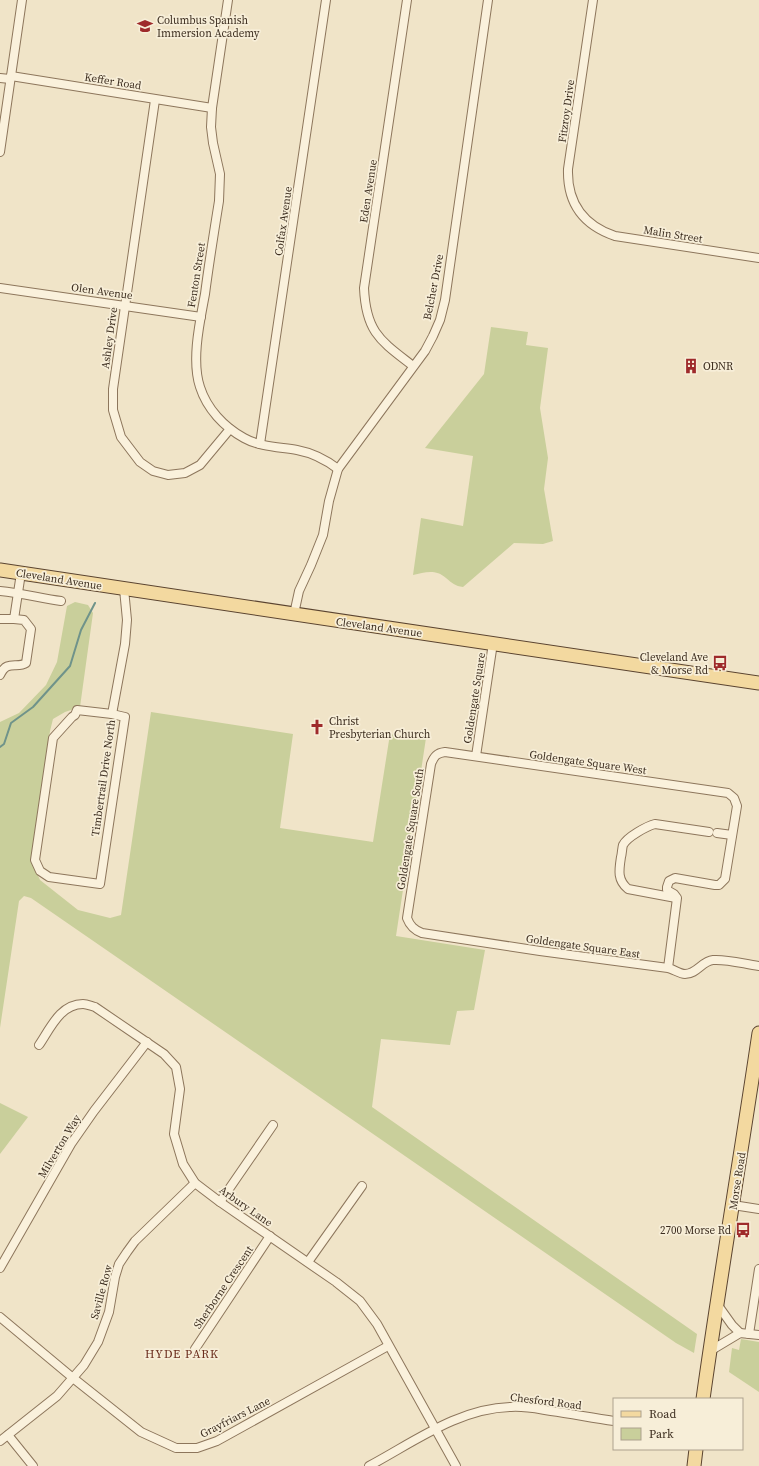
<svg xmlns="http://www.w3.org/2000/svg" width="759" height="1466" font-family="'Source Serif 4',serif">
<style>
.green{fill:#c9cf9b}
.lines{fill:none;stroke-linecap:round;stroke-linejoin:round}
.stream{stroke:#6f938a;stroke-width:2}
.street-casing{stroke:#8d765c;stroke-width:10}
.primary-casing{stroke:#5b4430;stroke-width:15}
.street{stroke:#faf1dc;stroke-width:8}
.primary{stroke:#f3d9a0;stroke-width:13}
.labels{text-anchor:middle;stroke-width:3.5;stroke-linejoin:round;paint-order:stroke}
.poi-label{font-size:11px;fill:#3d2e20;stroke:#f7eed8;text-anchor:start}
.street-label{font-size:11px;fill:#3d2e20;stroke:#f7eed8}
.neighbourhood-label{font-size:12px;letter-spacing:1px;fill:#6b2e1e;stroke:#f7eed8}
</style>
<rect width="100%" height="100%" fill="#f0e4c8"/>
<!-- green -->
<g class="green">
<path d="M 491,327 L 528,332 L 526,345 L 548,348 L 540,408 L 548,458 L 544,489 L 553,541 L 543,544 L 514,543 L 463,587 C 455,586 452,583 446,578 C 436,569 425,572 413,575 L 421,518 L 463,526 L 473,456 L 425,448 L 484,374 Z"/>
<path d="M 75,602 L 88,605 L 93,613 L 80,707 L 65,712 L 53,719 L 50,731 L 33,864 L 40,880 L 78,910 L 110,918 L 121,915 L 151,712 L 293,734 L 280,828 L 373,842 L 390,734 L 426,738 L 396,936 L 485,950 L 474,1010 L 457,1011 L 450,1045 L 381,1039 L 372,1107 L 697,1334 L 694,1353 L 676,1343 L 31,898 L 24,896 L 19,901 L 0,1028 L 0,722 L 19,713 L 46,685 L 57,662 L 67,606 Z"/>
<path d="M 0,1103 L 28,1117 L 0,1154 Z"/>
<path d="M 741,1339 L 759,1342 L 759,1392 L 729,1372 L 732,1348 L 739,1350 Z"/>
</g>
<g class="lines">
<!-- stream -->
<path class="stream" d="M 0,747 L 4,744 L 11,723 L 33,707 L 70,666 L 81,630 L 95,603"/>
<defs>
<g id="street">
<path d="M 228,0 L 212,108 L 211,127 L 213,143 L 220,174 L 219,201 C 214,232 209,263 205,294 C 200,321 191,360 200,387 C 207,409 224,427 244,438 C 260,447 280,447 297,450 C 313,453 325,459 338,469"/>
<path d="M 407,0 L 364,288 C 366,333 381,341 413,366"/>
<path d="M 593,0 L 568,169 C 567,203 583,225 615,236 L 759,258"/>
<path d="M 11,76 L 212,108"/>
<path d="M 0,78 L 10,79"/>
<path d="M 155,100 L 113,389 L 113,410 L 121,437 L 140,462 L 153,471 L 168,475 L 185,473 L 200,465 L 230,429"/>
<path d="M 0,152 L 22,0"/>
<path d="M 0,288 L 201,317"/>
<path d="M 260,444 L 326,0"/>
<path d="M 0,591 C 21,593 40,598 61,601"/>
<path d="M 294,614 L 299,591 L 311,565 L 323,535 L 329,501 L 338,469 L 425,351 L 433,336 L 440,320 L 445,300 L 488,0"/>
<path d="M 0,619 L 14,619 L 24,620 L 31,629 L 26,663 C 17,669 7,659 0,675"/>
<path d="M 14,619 L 21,573"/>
<path d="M 77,710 L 112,714 L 125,717 L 100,884 L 49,877 L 40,871 L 35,860 L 53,738 L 72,717 L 75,715 Z"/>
<path d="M 112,714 L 125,644 L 127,620 L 124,589"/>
<path d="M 476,756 L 493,643"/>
<path d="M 717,833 L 732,835"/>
<path d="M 676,898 L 628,889 C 617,880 619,870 621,857 C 622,854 622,848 623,845 C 627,837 647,826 655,824 L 709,832"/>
<path d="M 668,968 L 677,898 L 674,894 L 667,890 L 667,887 L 669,881 L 675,878 L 715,885 L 719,885 L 725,879 L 737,806 L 734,798 L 728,793 L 445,752 C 437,753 434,756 431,764 L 407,918 C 410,926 414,930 422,933 L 540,951 L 668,968 C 673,969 680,974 685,974 C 697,974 702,961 713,960 C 728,959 744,964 759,966"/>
<path d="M 39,1045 C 50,1029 60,1004 83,1004 C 87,1004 91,1006 95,1007 L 164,1054 L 176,1067 L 180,1089 L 174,1134 L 183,1164 L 195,1183 L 220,1202 L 336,1282 L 360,1301 L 377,1324 L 456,1466"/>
<path d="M 220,1202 L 273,1125"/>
<path d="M 733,1205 L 759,1209"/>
<path d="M 308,1262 L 362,1186"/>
<path d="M 0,1268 L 71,1144 L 94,1111 L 147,1042"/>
<path d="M 717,1304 L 732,1325 L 740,1333"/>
<path d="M 0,1317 L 73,1378 L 141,1432 L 176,1448 L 197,1448 L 217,1441 L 388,1346"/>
<path d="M 749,1334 L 759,1269"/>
<path d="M 195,1349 L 270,1236"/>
<path d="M 710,1351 L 740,1333 L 759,1335"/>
<path d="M 8,1435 L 33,1466"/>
<path d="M 0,1441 L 57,1396 L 84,1365 L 98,1342 L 109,1312 L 115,1277 L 119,1264 L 127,1252 L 135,1241 L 195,1183"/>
<path d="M 369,1466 C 414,1442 459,1408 511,1407 C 525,1406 538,1409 551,1411 C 572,1414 593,1418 614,1421"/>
</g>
<g id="primary">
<path d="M 0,570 C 253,609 506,645 759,683"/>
<path d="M 703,1399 C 720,1277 741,1155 759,1033"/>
<path d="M 694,1466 L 696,1449"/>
</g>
</defs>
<!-- street casing -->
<use href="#street" class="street-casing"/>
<!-- primary casing -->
<use href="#primary" class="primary-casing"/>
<!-- street -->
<use href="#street" class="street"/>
<!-- primary -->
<use href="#primary" class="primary"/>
</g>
<!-- icons -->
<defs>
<symbol id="school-bare" viewBox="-9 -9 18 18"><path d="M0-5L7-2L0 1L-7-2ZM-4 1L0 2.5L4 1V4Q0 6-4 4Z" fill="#9e2a2b" stroke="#f7eed8" stroke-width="2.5" paint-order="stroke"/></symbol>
<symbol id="building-bare" viewBox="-9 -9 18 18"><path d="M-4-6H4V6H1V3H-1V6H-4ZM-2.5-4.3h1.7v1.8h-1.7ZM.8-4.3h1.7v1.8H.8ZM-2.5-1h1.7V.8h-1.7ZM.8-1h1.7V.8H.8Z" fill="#9e2a2b" stroke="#f7eed8" stroke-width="2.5" paint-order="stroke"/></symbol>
<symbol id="bus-bare" viewBox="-9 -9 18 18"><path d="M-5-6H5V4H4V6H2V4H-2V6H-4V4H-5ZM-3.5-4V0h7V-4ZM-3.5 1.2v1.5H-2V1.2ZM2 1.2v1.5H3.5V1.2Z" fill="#9e2a2b" stroke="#f7eed8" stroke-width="2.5" paint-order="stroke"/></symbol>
<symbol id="church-bare" viewBox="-9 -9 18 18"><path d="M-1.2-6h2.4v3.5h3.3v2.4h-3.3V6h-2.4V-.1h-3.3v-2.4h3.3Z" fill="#9e2a2b" stroke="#f7eed8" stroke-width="2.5" paint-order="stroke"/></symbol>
</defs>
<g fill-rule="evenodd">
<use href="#school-bare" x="134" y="15" width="22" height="22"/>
<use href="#building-bare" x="680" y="355" width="22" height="22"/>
<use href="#bus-bare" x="709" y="652" width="22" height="22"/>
<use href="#church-bare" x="306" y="716" width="22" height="22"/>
<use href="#bus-bare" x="732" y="1219" width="22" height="22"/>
</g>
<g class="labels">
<!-- poi labels -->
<g class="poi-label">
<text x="157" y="24">Columbus Spanish<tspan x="157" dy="13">Immersion Academy</tspan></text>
<text x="703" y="370">ODNR</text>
<text x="708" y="661" text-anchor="end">Cleveland Ave<tspan x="708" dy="13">&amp; Morse Rd</tspan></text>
<text x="329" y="725">Christ<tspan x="329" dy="13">Presbyterian Church</tspan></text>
<text x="731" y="1234" text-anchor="end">2700 Morse Rd</text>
</g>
<!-- street labels -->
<g class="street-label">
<text transform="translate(113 81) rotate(9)" y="4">Keffer Road</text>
<text transform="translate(566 111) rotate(-82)" y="4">Fitzroy Drive</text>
<text transform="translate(368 191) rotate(-81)" y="4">Eden Avenue</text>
<text transform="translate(283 221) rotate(-82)" y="4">Colfax Avenue</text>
<text transform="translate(673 234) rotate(9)" y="4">Malin Street</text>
<text transform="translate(196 275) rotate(-81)" y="4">Fenton Street</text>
<text transform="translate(433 287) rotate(-79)" y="4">Belcher Drive</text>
<text transform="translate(102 291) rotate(8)" y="4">Olen Avenue</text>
<text transform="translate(109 338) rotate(-82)" y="4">Ashley Drive</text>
<text transform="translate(59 579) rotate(9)" y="4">Cleveland Avenue</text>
<text transform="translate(379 627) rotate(8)" y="4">Cleveland Avenue</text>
<text transform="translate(474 698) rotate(-81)" y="4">Goldengate Square</text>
<text transform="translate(588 762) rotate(8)" y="4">Goldengate Square West</text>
<text transform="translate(103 778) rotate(-82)" y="4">Timbertrail Drive North</text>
<text transform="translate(410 829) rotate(-81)" y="4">Goldengate Square South</text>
<text transform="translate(583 946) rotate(8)" y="4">Goldengate Square East</text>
<text transform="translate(59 1146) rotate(-59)" y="4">Milverton Way</text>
<text transform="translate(737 1181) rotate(-81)" y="4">Morse Road</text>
<text transform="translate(246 1206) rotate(35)" y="4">Arbury Lane</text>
<text transform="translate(223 1287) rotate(-56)" y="4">Sherborne Crescent</text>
<text transform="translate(101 1292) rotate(-75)" y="4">Saville Row</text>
<text transform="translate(546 1401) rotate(7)" y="4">Chesford Road</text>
<text transform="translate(235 1417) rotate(-27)" y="4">Grayfriars Lane</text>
</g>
<!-- neighbourhood labels -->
<g class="neighbourhood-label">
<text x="182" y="1358">HYDE PARK</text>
</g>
</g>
<!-- legend -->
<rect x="613" y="1398" width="130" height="52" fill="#f7eed8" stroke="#ada18e"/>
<rect x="621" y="1411" width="20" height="6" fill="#f3d9a0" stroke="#ada18e"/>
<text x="649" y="1418" font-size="12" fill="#3d2e20">Road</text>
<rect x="621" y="1428" width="20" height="12" fill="#c9cf9b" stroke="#ada18e"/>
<text x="649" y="1438" font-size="12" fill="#3d2e20">Park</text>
</svg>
